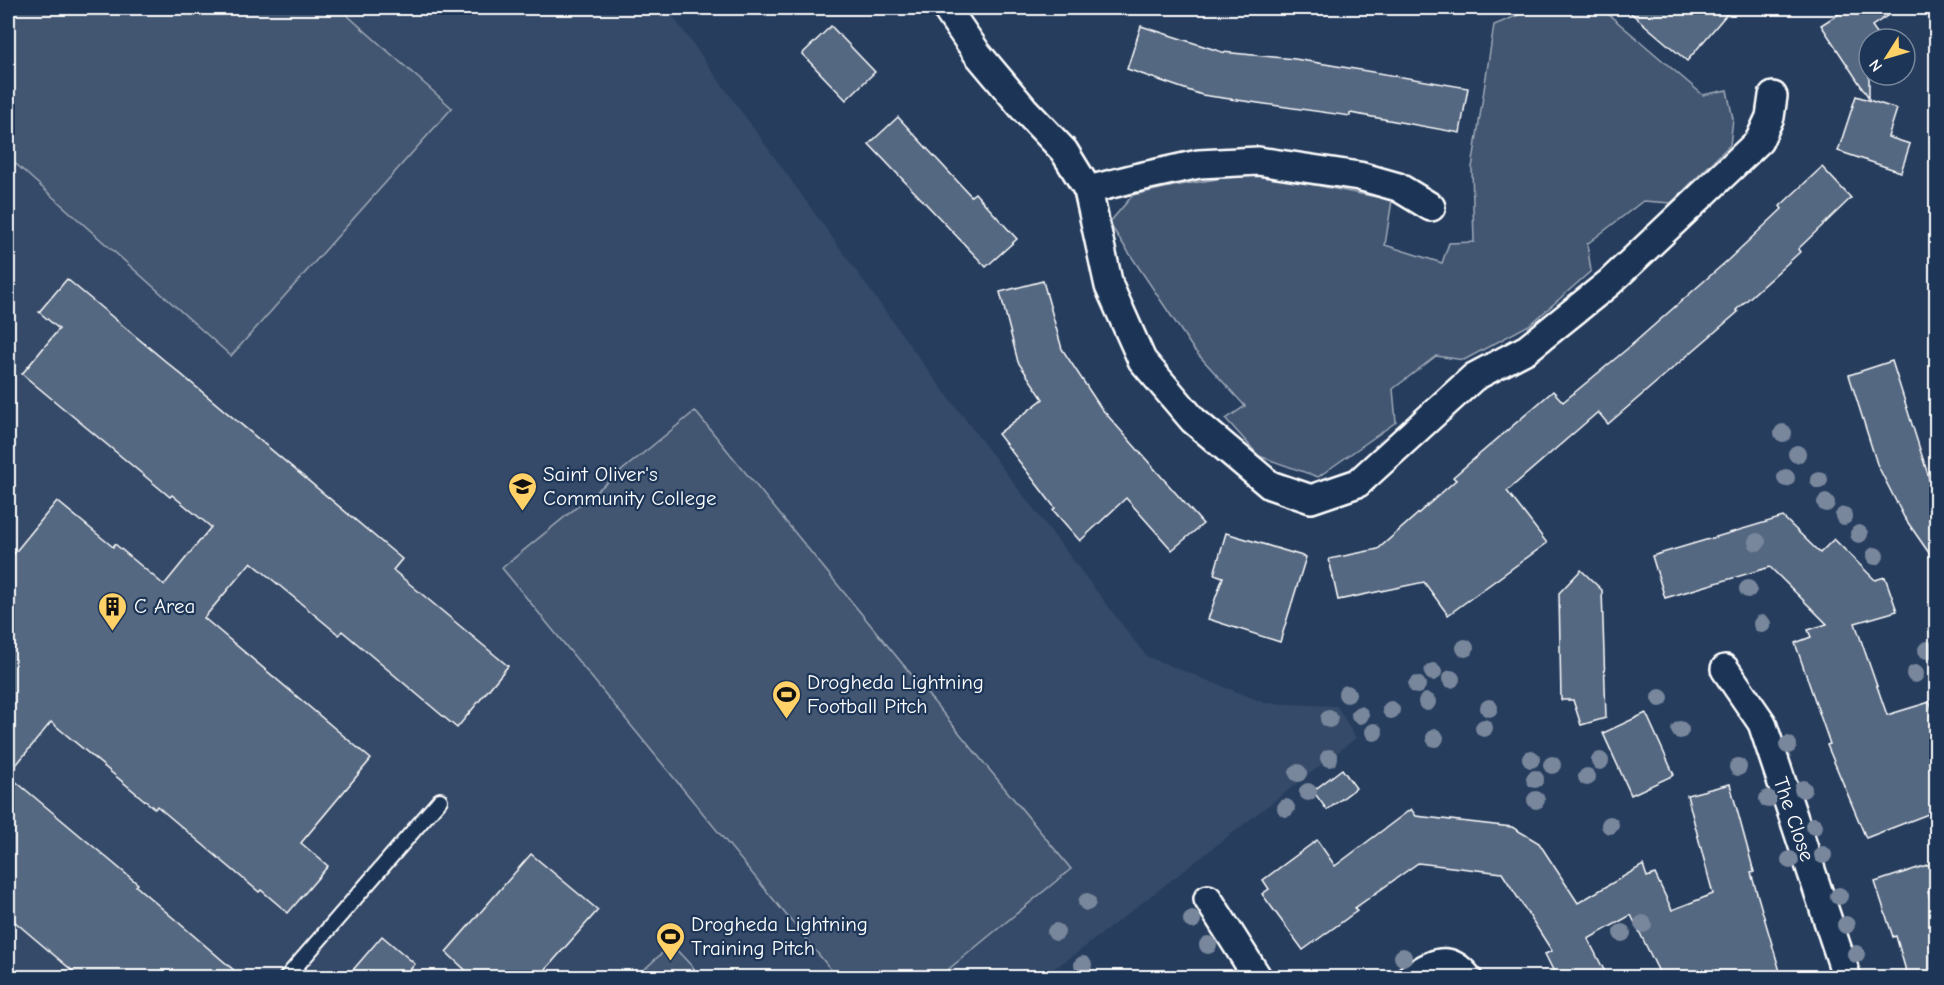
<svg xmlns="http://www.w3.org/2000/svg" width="1944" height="985" font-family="'Comic Neue',sans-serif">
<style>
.built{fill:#344a68}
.grass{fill:#425672;stroke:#a0aab8;stroke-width:1.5}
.building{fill:#556781;stroke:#fff;stroke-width:1.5}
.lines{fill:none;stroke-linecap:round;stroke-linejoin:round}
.lane-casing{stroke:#fff;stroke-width:18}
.street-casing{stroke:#fff;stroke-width:32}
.lane{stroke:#1d3557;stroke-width:14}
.street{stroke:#1d3557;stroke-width:27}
.tree{fill:#79879c}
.labels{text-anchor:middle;stroke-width:4.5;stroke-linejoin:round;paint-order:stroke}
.poi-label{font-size:21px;fill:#fff;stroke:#1d3557;text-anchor:start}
.street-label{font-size:21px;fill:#fff;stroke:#1d3557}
</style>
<rect width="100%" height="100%" fill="#263d5e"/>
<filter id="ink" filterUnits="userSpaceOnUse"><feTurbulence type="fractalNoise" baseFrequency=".0167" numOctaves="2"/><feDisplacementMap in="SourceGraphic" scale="12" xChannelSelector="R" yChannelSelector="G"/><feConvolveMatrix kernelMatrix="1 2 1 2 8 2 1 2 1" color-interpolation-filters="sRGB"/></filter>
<g filter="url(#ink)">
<!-- built -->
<path class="built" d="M 8,8 L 667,8 L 927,369 L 1146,656 L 1265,703 L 1337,706 L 1356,738 L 1073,956 L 1041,977 L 8,977 Z"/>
<!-- grass -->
<g class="grass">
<path d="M 8,8 L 339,8 L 452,108 L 231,356 L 8,157 Z"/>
<path d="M 1536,8 L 1601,8 L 1703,95 L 1727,90 L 1733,119 L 1730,145 L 1671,203 L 1643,201 L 1587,244 L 1591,271 L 1531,324 L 1464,360 L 1436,356 L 1393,389 L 1396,422 L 1318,477 L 1259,456 L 1226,419 L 1245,406 L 1194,350 L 1109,223 L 1133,195 L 1174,186 L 1253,173 L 1392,200 L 1385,245 L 1442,263 L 1449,243 L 1474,242 L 1472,168 L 1494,25 Z"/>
<path d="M 695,411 L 1071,869 L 939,977 L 837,977 L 502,568 Z"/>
<path d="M 671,944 L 702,977 L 636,977 L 671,945 Z"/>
</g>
<!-- building -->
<g class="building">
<path d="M 1625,8 L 1732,8 L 1687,61 Z"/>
<path d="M 1848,8 L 1899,8 L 1872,26 L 1881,39 L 1869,39 L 1869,98 L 1821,25 Z"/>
<path d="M 831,26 L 875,72 L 846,100 L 802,54 Z"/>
<path d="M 1141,26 L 1222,52 L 1295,59 L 1468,88 L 1460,133 L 1350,113 L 1350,116 L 1202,95 L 1127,69 Z"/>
<path d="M 1856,96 L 1897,109 L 1888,137 L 1910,144 L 1901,172 L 1838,151 Z"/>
<path d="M 898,117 L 971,196 L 975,193 L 1017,239 L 986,267 L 869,144 Z"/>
<path d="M 1822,167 L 1851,198 L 1798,249 L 1800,252 L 1736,310 L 1738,312 L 1608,424 L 1598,412 L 1507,491 L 1547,543 L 1448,615 L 1424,582 L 1338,600 L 1329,559 L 1378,549 L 1456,480 L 1453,477 L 1553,391 L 1563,402 L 1627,349 L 1728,260 L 1782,209 L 1780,206 Z"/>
<path d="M 67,279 L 402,559 L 393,570 L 508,666 L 457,728 L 342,631 L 339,635 L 251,562 L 204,618 L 371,759 L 301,843 L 328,866 L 288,913 L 261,890 L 259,892 L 157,806 L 155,809 L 51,722 L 8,775 L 138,884 L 136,886 L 243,978 L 81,978 L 8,916 L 8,561 L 57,501 L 113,547 L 115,544 L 164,585 L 211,527 L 172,495 L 170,497 L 22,374 L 59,329 L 39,312 Z"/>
<path d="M 1043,281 L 1062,349 L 1101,408 L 1203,524 L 1172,550 L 1126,498 L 1080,541 L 1053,510 L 1055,508 L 998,434 L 1043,399 L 1018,362 L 1000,292 Z"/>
<path d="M 1892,361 L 1936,500 L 1936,563 L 1904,517 L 1877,464 L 1849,375 Z"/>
<path d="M 1783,517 L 1820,553 L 1834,539 L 1875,580 L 1885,577 L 1897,611 L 1855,623 L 1887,715 L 1930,702 L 1936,719 L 1936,811 L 1866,838 L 1827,745 L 1830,744 L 1795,643 L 1811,637 L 1808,630 L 1827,624 L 1770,567 L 1665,598 L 1652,556 Z"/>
<path d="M 1226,533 L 1306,557 L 1280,642 L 1208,619 L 1223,577 L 1214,574 Z"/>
<path d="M 1581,570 L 1602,590 L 1606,718 L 1581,725 L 1573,700 L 1561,700 L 1559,593 Z"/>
<path d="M 1646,713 L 1674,775 L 1631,795 L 1603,733 Z"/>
<path d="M 1342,769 L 1356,788 L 1327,810 L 1313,791 Z"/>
<path d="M 1730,784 L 1754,872 L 1751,873 L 1782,978 L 1662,978 L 1631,915 L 1588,939 L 1608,978 L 1557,978 L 1545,954 L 1552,951 L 1502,873 L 1418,863 L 1355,908 L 1357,911 L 1303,950 L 1262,894 L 1269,889 L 1263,880 L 1317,840 L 1335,866 L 1411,809 L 1416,816 L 1512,827 L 1539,843 L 1578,903 L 1643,865 L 1647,877 L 1655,874 L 1672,910 L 1713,894 L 1687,795 Z"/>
<path d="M 531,854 L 598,910 L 538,978 L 474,978 L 446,952 Z"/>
<path d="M 1936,862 L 1936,889 L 1928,892 L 1936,918 L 1936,978 L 1908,978 L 1896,936 L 1893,937 L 1875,882 Z"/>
<path d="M 382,936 L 415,964 L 403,978 L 346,978 Z"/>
</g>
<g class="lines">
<defs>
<path id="lane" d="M 286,978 L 440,800"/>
<g id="street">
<path d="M 946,8 L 977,53 L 1024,109 L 1064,151 L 1088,190 L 1109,286 L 1142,360 L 1193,420 L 1270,485 L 1311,499 L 1358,483 L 1474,377 L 1527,349 L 1609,283 L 1759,141 L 1770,117 L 1773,96"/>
<path d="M 1088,190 L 1135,178 L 1199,164 L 1258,161 L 1359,176 L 1398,187 L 1431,207"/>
<path d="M 1725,669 L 1762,723 L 1847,978"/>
<path d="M 1208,899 L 1258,978"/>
<path d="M 1410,978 C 1432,964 1448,952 1468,978"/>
</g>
</defs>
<!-- lane casing -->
<use href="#lane" class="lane-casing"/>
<!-- street casing -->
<use href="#street" class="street-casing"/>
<!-- lane -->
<use href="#lane" class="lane"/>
<!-- street -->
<use href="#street" class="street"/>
</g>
<!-- trees -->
<g class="tree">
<circle cx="1783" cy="433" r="9"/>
<circle cx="1797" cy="454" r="9"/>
<circle cx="1786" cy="478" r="9"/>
<circle cx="1819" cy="480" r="9"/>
<circle cx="1826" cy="503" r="9"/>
<circle cx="1844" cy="516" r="9"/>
<circle cx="1859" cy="534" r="9"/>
<circle cx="1757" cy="542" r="9"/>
<circle cx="1875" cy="556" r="9"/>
<circle cx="1748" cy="589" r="9"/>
<circle cx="1762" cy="624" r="9"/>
<circle cx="1465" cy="648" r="9"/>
<circle cx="1927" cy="650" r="9"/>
<circle cx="1433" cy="672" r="9"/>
<circle cx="1915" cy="674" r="9"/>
<circle cx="1451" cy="679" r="9"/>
<circle cx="1417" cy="685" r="9"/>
<circle cx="1347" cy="694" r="9"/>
<circle cx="1660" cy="698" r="9"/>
<circle cx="1427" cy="702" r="9"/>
<circle cx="1489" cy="708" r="9"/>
<circle cx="1391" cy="710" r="9"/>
<circle cx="1360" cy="715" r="9"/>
<circle cx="1329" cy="719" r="9"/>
<circle cx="1484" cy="728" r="9"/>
<circle cx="1680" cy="730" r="9"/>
<circle cx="1374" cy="732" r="9"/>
<circle cx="1435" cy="738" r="9"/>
<circle cx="1788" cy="745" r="9"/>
<circle cx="1329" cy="758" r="9"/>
<circle cx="1531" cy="759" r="9"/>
<circle cx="1600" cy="761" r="9"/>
<circle cx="1552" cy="765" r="9"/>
<circle cx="1738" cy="767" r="9"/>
<circle cx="1298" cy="773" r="9"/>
<circle cx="1587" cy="777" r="9"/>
<circle cx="1535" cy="779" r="9"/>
<circle cx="1803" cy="789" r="9"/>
<circle cx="1308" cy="792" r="9"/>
<circle cx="1768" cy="799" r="9"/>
<circle cx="1536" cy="800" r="9"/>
<circle cx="1286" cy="808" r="9"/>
<circle cx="1610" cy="825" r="9"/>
<circle cx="1814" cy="826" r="9"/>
<circle cx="1823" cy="855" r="9"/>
<circle cx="1790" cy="860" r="9"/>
<circle cx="1839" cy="896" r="9"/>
<circle cx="1087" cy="902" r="9"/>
<circle cx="1192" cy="920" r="9"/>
<circle cx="1643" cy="924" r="9"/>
<circle cx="1846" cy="925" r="9"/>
<circle cx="1056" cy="932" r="9"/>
<circle cx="1622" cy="933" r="9"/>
<circle cx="1208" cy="945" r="9"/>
<circle cx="1856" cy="954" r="9"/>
<circle cx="1403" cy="957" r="9"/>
<circle cx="1083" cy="965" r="9"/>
</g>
</g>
<!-- icons -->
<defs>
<symbol id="school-pin" viewBox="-11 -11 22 30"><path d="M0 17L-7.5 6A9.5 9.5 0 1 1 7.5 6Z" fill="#ffd166" stroke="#1d3557"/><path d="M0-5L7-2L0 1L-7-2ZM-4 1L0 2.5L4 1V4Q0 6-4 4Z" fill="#111"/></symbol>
<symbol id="building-pin" viewBox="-11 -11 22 30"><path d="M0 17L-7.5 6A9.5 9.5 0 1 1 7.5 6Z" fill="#ffd166" stroke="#1d3557"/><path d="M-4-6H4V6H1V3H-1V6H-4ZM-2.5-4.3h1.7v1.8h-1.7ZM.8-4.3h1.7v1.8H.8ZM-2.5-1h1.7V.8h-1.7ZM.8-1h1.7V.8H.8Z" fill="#111"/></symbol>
<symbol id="stadium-pin" viewBox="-11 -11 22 30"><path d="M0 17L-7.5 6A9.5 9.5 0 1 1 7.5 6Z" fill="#ffd166" stroke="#1d3557"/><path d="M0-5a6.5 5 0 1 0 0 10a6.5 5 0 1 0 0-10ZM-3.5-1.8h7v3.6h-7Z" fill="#111"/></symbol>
</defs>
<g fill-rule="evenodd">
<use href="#school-pin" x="506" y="470" width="33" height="45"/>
<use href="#building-pin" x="96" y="590" width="33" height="45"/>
<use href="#stadium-pin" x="770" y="678" width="33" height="45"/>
<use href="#stadium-pin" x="654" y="920" width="33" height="45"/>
</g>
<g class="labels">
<!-- poi labels -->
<g class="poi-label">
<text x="543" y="481">Saint Oliver's<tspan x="543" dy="24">Community College</tspan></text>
<text x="134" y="613">C Area</text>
<text x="807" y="689">Drogheda Lightning<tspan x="807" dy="24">Football Pitch</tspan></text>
<text x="691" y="931">Drogheda Lightning<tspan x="691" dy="24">Training Pitch</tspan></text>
</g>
<!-- street labels -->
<g class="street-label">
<text transform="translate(1794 819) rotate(71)" y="7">The Close</text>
</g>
</g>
<!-- margin -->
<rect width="1944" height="985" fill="none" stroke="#1d3557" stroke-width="30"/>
<rect x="15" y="15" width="1914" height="955" fill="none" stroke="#fff" stroke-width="2" filter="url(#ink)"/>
<!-- north arrow -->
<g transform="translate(1887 57) rotate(233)"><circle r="28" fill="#1d3557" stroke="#77869a" stroke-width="1.5"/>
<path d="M0-4.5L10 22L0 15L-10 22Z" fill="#ffd166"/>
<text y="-9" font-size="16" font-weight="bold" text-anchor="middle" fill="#ffffff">N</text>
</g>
</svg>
